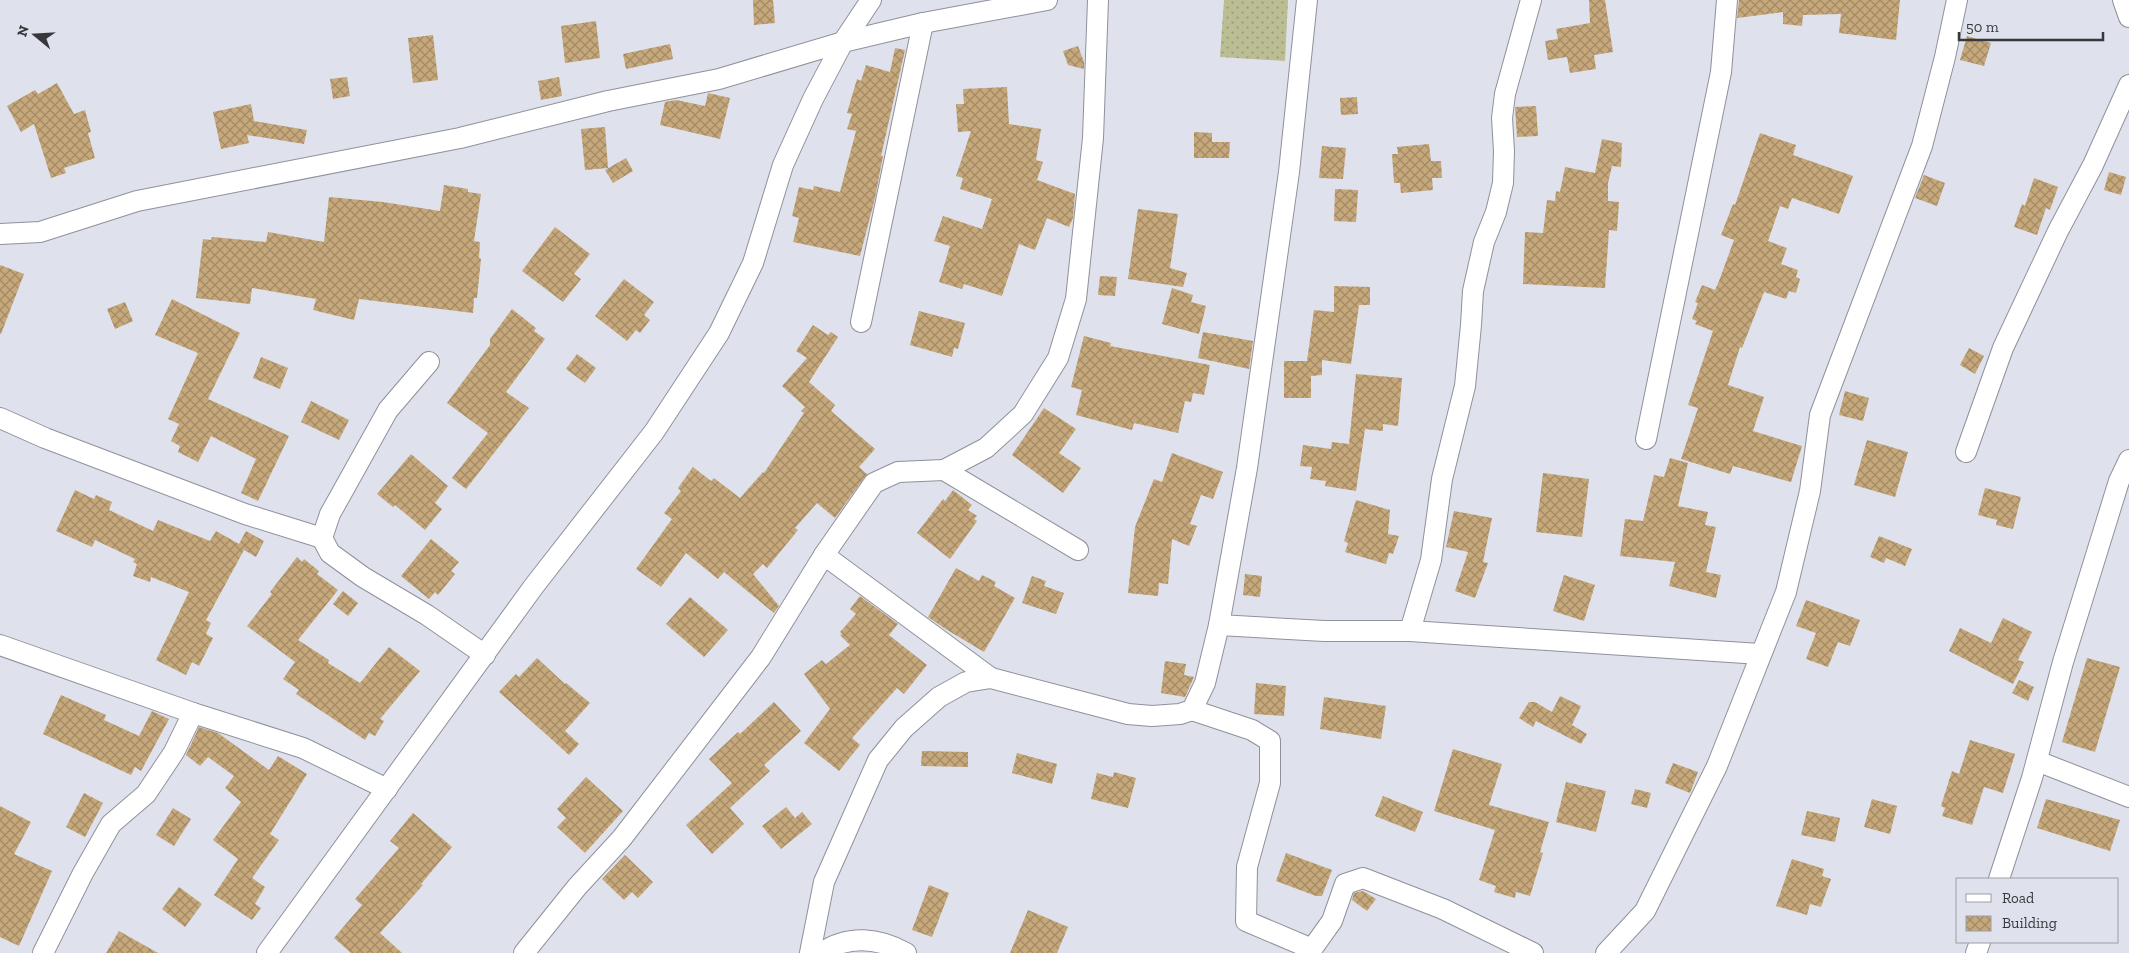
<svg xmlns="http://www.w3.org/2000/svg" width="2129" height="953" font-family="'Zilla Slab',serif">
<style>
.grass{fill:url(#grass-dots)}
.building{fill:url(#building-cross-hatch)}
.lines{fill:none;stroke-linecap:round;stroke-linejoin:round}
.street-casing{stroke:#8f919b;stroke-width:22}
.street{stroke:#fff;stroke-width:20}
</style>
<defs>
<pattern id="grass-dots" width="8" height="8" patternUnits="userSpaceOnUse" patternTransform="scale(1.25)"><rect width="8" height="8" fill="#bbbd93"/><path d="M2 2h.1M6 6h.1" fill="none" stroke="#999b79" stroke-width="1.8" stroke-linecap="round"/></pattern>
<pattern id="building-cross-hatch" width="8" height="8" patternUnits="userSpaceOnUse" patternTransform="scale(1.25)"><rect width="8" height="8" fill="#c7a87b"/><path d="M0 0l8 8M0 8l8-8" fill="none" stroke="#a28a66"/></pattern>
</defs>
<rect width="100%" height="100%" fill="#dfe2ec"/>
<!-- grass -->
<path class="grass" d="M 1224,0 L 1288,0 L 1285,61 L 1220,57 Z"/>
<!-- building -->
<g class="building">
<path d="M 753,0 L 773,0 L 775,23 L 754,25 Z"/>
<path d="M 1589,0 L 1605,0 L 1613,52 L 1594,55 L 1596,69 L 1570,73 L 1567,57 L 1548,60 L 1545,41 L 1558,39 L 1556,29 L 1590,23 Z"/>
<path d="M 1739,0 L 1900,0 L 1896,40 L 1839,33 L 1841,14 L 1803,15 L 1802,26 L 1783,24 L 1783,12 L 1737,18 Z"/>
<path d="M 596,21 L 600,58 L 565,63 L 561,26 Z"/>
<path d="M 433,35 L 438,80 L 413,83 L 408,38 Z"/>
<path d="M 1967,36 L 1991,43 L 1984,66 L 1960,60 Z"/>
<path d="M 670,44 L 673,59 L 626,69 L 623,54 Z"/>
<path d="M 1078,46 L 1084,62 L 1084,69 L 1068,65 L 1063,51 Z"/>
<path d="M 895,48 L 905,50 L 881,156 L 883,156 L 875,198 L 860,256 L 793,242 L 799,218 L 792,216 L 799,187 L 813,190 L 814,186 L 840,192 L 856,131 L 847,129 L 852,114 L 847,113 L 857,79 L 861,81 L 866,65 L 890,72 Z"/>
<path d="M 347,77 L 350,96 L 333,99 L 330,79 Z"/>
<path d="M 559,77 L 562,96 L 541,100 L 538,81 Z"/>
<path d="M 57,83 L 74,114 L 85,110 L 91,132 L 88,133 L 95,158 L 64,168 L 66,173 L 51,178 L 34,124 L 21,132 L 7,106 L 35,90 L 38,94 Z"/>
<path d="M 1007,87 L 1009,124 L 1041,129 L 1036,160 L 1043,162 L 1037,180 L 1075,194 L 1073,218 L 1069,227 L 1047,218 L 1035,250 L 1019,244 L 1002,296 L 964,284 L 962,289 L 939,282 L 950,246 L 934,241 L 943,216 L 982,229 L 992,199 L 960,189 L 963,178 L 956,176 L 971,131 L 958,132 L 956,104 L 964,104 L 963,89 Z"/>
<path d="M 708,93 L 730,98 L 720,139 L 660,125 L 665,102 L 676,100 L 705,106 Z"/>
<path d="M 1357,97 L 1358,114 L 1341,115 L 1340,98 Z"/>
<path d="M 251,104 L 254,121 L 307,130 L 304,144 L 247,135 L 249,143 L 221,149 L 213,112 Z"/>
<path d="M 1536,106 L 1538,136 L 1517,137 L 1515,107 Z"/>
<path d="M 605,127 L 608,168 L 585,170 L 581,129 Z"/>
<path d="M 1194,132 L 1212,133 L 1212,142 L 1230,142 L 1229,158 L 1194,158 Z"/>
<path d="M 1760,133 L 1796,145 L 1793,155 L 1853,176 L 1839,214 L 1792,198 L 1788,209 L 1780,206 L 1768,241 L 1787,248 L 1781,264 L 1798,270 L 1796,277 L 1800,279 L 1796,293 L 1789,291 L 1786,299 L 1764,292 L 1742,348 L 1740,347 L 1728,385 L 1764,397 L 1753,431 L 1802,446 L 1791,482 L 1733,466 L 1730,474 L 1681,459 L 1698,408 L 1688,405 L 1713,331 L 1695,324 L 1697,321 L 1692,319 L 1698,303 L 1695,302 L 1702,285 L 1715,290 L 1719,281 L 1734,240 L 1721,235 L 1733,204 L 1735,205 Z"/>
<path d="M 1602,139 L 1622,143 L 1621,167 L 1612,166 L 1608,183 L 1608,201 L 1619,202 L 1617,231 L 1609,230 L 1605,288 L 1523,284 L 1525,232 L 1543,233 L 1547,200 L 1555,201 L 1556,191 L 1560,192 L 1565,167 L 1595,173 Z"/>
<path d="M 1429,144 L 1431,161 L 1441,161 L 1442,178 L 1432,178 L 1433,190 L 1401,193 L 1400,183 L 1394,183 L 1392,154 L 1398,154 L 1397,147 Z"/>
<path d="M 1322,146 L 1346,148 L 1343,179 L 1319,178 Z"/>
<path d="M 626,158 L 633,171 L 613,183 L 605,170 Z"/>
<path d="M 2109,172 L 2126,177 L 2121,195 L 2104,190 Z"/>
<path d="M 1924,175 L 1945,183 L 1937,206 L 1915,198 Z"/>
<path d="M 2034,178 L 2058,187 L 2050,210 L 2046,208 L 2037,235 L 2014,227 L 2022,204 L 2025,206 Z"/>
<path d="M 444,185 L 468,189 L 468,192 L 481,194 L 474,241 L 480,242 L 479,258 L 481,259 L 477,298 L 474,298 L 473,313 L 359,299 L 354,320 L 313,310 L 316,299 L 252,288 L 250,304 L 196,298 L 203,239 L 211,240 L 212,237 L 266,242 L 268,232 L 324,242 L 329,197 L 383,202 L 440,211 Z"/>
<path d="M 1335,189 L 1358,190 L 1356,222 L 1334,221 Z"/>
<path d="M 1138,209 L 1178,214 L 1170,268 L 1187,273 L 1183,287 L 1128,279 Z"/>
<path d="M 555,227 L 590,254 L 574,274 L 581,279 L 563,302 L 522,271 Z"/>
<path d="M 0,265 L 24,274 L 1,334 L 0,334 Z"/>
<path d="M 1100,276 L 1117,277 L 1115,296 L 1098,295 Z"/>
<path d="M 624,279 L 654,302 L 644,315 L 650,320 L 640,333 L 636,330 L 627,341 L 595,316 Z"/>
<path d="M 1334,286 L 1370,287 L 1370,305 L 1359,305 L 1351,364 L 1322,360 L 1322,375 L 1311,376 L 1311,398 L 1284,398 L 1284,361 L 1307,361 L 1314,310 L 1334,312 Z"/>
<path d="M 1172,288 L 1193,295 L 1191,302 L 1206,306 L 1199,334 L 1162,324 Z"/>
<path d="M 172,299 L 240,333 L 208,399 L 289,436 L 258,501 L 241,493 L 256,459 L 211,436 L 198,462 L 178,452 L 180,446 L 171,441 L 179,424 L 168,419 L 198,353 L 155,335 Z"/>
<path d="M 125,302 L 133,321 L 115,329 L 107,309 Z"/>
<path d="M 512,309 L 536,328 L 534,331 L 545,339 L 506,392 L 529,408 L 466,489 L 452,478 L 488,433 L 447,403 L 490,345 L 490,339 Z"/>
<path d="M 919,311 L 965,323 L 958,349 L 954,348 L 952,357 L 910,345 Z"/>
<path d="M 813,325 L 828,335 L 831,332 L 838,337 L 809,382 L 835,405 L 831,411 L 875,449 L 859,467 L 867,474 L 835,518 L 817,503 L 795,528 L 798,530 L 767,568 L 763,564 L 753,574 L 779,606 L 774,613 L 724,572 L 718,579 L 686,553 L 661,587 L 636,569 L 672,519 L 664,513 L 681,491 L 678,488 L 693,467 L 711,481 L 714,478 L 740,498 L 763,472 L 764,473 L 804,413 L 801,411 L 805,407 L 782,386 L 807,358 L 796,351 Z"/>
<path d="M 1203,332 L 1253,341 L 1249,369 L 1198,358 Z"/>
<path d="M 1084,336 L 1111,343 L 1110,346 L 1210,365 L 1204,395 L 1193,393 L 1191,402 L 1185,401 L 1178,433 L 1134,423 L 1132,430 L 1076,415 L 1082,390 L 1071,387 Z"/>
<path d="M 1969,348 L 1984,356 L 1975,374 L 1960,365 Z"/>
<path d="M 577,354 L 596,368 L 585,383 L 566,369 Z"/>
<path d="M 261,357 L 288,368 L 280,389 L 253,378 Z"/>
<path d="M 1356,374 L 1402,378 L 1398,426 L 1383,424 L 1383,431 L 1365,429 L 1356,491 L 1325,486 L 1326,481 L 1310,479 L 1312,467 L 1300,466 L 1303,445 L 1331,449 L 1332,442 L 1349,444 Z"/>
<path d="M 1845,391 L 1869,398 L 1863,421 L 1839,415 Z"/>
<path d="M 311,401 L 349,420 L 339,440 L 301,422 Z"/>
<path d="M 1044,408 L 1076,429 L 1059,453 L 1081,468 L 1063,493 L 1012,455 Z"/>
<path d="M 1867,440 L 1908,452 L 1895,497 L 1854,485 Z"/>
<path d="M 1172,453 L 1223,472 L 1213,499 L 1201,495 L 1190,524 L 1197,526 L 1189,546 L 1172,539 L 1168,584 L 1159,583 L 1158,596 L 1128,593 L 1135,527 L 1154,479 L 1162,482 Z"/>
<path d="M 411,454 L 448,486 L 435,503 L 442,509 L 425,530 L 395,505 L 393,507 L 377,494 Z"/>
<path d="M 1670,458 L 1688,463 L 1678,506 L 1708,512 L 1705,525 L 1716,527 L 1706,572 L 1721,575 L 1716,598 L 1669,586 L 1675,562 L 1620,556 L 1625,519 L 1643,521 L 1654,475 L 1664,477 Z"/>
<path d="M 1543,473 L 1589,479 L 1582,537 L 1536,532 Z"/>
<path d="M 1985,488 L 2021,497 L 2013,529 L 1996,525 L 1997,520 L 1978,515 Z"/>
<path d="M 75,490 L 94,499 L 96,495 L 112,502 L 109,510 L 153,531 L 158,520 L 210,541 L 216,531 L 239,544 L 246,531 L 264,541 L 256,557 L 244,550 L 206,620 L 211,623 L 206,634 L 213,638 L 199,666 L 192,662 L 186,675 L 156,660 L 189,592 L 151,577 L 150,582 L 133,576 L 137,564 L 133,562 L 135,559 L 95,540 L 92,547 L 56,531 Z"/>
<path d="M 953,490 L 972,505 L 968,510 L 977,516 L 974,519 L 977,521 L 950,559 L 917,533 L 943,499 L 945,501 Z"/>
<path d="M 1356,500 L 1390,510 L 1388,534 L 1399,536 L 1393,554 L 1389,553 L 1386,564 L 1345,552 L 1348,543 L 1344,541 Z"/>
<path d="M 1454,511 L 1492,518 L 1483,562 L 1488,563 L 1475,598 L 1455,591 L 1468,552 L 1446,547 Z"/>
<path d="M 1879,536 L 1912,549 L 1905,566 L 1886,558 L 1884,563 L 1870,557 Z"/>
<path d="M 431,539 L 459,562 L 451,571 L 455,574 L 438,595 L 435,592 L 429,599 L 401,576 Z"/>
<path d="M 297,557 L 302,562 L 304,559 L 319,571 L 317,574 L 338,590 L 298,640 L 329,660 L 328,663 L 360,683 L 389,647 L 420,671 L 380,719 L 384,721 L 375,736 L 369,733 L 365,740 L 296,694 L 299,690 L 283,679 L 295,662 L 247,626 L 272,594 L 270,592 Z"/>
<path d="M 956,568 L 979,581 L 982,575 L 996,582 L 994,586 L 1015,598 L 984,652 L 944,628 L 928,617 Z"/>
<path d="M 1245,574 L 1262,576 L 1260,597 L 1243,595 Z"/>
<path d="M 1564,575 L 1595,585 L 1584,621 L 1553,611 Z"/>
<path d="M 1032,576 L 1046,581 L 1044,586 L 1064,593 L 1056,614 L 1022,603 Z"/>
<path d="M 343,591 L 358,603 L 348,616 L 333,604 Z"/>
<path d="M 860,596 L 898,624 L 889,635 L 927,665 L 904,694 L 897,688 L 852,738 L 860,745 L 839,771 L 804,743 L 830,709 L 804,674 L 822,660 L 826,664 L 850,645 L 840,635 L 842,634 L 840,632 L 856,614 L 850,609 Z"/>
<path d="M 690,597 L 728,630 L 704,657 L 666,624 Z"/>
<path d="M 1806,600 L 1860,620 L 1850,646 L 1838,642 L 1828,667 L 1806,659 L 1816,633 L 1796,626 Z"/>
<path d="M 2003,618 L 2032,632 L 2018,660 L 2024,662 L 2013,684 L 1949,651 L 1960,628 L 1991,643 Z"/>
<path d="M 537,658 L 565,684 L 566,683 L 590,703 L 565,731 L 579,744 L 569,755 L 499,692 L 516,674 L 519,677 Z"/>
<path d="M 2087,658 L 2120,667 L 2095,752 L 2062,742 Z"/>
<path d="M 1165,661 L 1186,664 L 1184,675 L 1194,677 L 1185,697 L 1161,693 Z"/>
<path d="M 2019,680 L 2034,687 L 2028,701 L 2012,693 Z"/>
<path d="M 1256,683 L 1286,686 L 1284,716 L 1254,714 Z"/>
<path d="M 61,695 L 106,715 L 104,720 L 139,736 L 152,711 L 169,719 L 141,771 L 135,767 L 131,775 L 43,734 Z"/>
<path d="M 1560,696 L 1581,706 L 1572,725 L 1587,734 L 1581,744 L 1536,721 L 1533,727 L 1519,718 L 1529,702 L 1535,702 L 1552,712 Z"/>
<path d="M 1324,697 L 1386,706 L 1381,739 L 1320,729 Z"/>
<path d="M 774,702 L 801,731 L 764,765 L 770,771 L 730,808 L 744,824 L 712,854 L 686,825 L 732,783 L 709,759 L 738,732 L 740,734 Z"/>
<path d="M 199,727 L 218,733 L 269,770 L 278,756 L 307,774 L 270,834 L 279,840 L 252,878 L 265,887 L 255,904 L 261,908 L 252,920 L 214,895 L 238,859 L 213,840 L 241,802 L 225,788 L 234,776 L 208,757 L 200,766 L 186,755 Z"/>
<path d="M 1970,740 L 2015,754 L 2003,793 L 1984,787 L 1972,825 L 1942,816 L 1945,808 L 1941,806 L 1952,771 L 1959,774 Z"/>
<path d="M 1453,749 L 1502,764 L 1489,805 L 1549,822 L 1540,852 L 1543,853 L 1530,896 L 1516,892 L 1515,898 L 1494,892 L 1496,886 L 1479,880 L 1495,830 L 1434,811 Z"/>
<path d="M 922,751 L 968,752 L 968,767 L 921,766 Z"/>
<path d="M 1017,753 L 1057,764 L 1052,784 L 1012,773 Z"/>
<path d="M 1673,763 L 1698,772 L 1690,793 L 1665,783 Z"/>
<path d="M 1114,772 L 1136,778 L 1128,808 L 1091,799 L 1097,773 L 1113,777 Z"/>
<path d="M 586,777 L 623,811 L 585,853 L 557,827 L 566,818 L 557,809 Z"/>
<path d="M 1566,782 L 1606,791 L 1596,832 L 1556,822 Z"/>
<path d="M 1635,789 L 1651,793 L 1647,808 L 1631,804 Z"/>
<path d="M 84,793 L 103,803 L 85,837 L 66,827 Z"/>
<path d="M 1383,796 L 1423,812 L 1415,832 L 1375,816 Z"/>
<path d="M 1872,799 L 1897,806 L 1890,834 L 1864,827 Z"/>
<path d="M 2046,799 L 2120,820 L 2110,851 L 2037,828 Z"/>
<path d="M 0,806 L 31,822 L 14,854 L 52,871 L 19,946 L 0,937 Z"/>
<path d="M 786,807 L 795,818 L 802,812 L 812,824 L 781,849 L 762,826 Z"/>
<path d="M 173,808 L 191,819 L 174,846 L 156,835 Z"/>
<path d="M 1807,811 L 1840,818 L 1835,842 L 1801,835 Z"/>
<path d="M 413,813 L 452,847 L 421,884 L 423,885 L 380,933 L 402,953 L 351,953 L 334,938 L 362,905 L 355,899 L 399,848 L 390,841 Z"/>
<path d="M 1286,853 L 1332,870 L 1322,896 L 1316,896 L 1276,881 Z"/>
<path d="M 625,855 L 653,882 L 638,898 L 632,892 L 624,900 L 602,879 Z"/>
<path d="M 1792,859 L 1824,869 L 1822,876 L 1831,879 L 1821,907 L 1810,904 L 1807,915 L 1776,906 Z"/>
<path d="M 929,885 L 949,893 L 932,937 L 912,930 Z"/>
<path d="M 179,887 L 202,904 L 185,927 L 162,909 Z"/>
<path d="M 1363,891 L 1376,899 L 1367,911 L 1352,900 L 1354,893 Z"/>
<path d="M 1028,910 L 1068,927 L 1057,953 L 1010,953 Z"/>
<path d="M 119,931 L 158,953 L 106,953 Z"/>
</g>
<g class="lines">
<defs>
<g id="street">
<path d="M 2123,0 L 2129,17"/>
<path d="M 0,234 L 40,232 L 137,201 L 460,138 L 608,101 L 719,79 L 843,42 L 923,23 L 1047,0"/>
<path d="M 861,322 L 923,23"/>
<path d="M 429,362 L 388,410 L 330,514 L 322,538 L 330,553 L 363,577 L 427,615 L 485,655"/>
<path d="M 0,418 L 45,438 L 245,514 L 322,538"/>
<path d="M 1646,439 L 1721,72 L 1727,0"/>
<path d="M 1966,452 L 2003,348 L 2058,231 L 2093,165 L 2129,85"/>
<path d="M 944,470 L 1078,550"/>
<path d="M 824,555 L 991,678"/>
<path d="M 1219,625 L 1324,631 L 1410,631 L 1760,654"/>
<path d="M 1410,631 L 1431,560 L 1442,479 L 1465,386 L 1471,325 L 1473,291 L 1484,242 L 1496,212 L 1503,183 L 1504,151 L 1502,118 L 1505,94 L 1531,0"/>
<path d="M 0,645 L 193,713"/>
<path d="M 1192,710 L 1252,730 L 1270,741 L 1270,783 L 1247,867 L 1246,921 L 1312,949 L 1332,921 L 1345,884 L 1363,878 L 1443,909 L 1533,953"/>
<path d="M 2037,761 L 2129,797"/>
<path d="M 1999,879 L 2032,778 L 2063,662 L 2119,481 L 2129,460"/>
<path d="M 43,953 L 83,873 L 111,824 L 146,794 L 174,752 L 193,713 L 303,748 L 387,789"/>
<path d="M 267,953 L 534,586 L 654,432 L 719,333 L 753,263 L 783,165 L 813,99 L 843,42 L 871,0"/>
<path d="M 524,953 L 577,887 L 622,838 L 761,657 L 824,555 L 874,483 L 898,472 L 944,470 L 986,448 L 1023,414 L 1058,358 L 1076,299 L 1093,138 L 1098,0"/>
<path d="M 810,953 L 824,882 L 878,760 L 904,728 L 939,697 L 966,682 L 991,678 L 1128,714 L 1152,716 L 1180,714 L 1192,710 L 1205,683 L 1219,625 L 1247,468 L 1289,172 L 1307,0"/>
<path d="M 821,953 C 849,934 879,938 906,953"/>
<path d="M 1606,953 L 1645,911 L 1717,766 L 1786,592 L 1810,491 L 1820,415 L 1922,146 L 1945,57 L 1957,0"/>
<path d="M 1976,953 L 1980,942"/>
</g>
</defs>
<!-- street casing -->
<use href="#street" class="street-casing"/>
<!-- street -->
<use href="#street" class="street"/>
</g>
<!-- legend -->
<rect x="1956" y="878" width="162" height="65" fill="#dfe2ec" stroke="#9c9ea6"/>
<rect x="1966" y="894" width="25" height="8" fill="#ffffff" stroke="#9c9ea6"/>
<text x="2002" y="903" font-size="15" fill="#37383c">Road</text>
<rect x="1966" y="916" width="25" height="15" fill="url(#building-cross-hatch)" stroke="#9c9ea6"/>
<text x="2002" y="928" font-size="15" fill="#37383c">Building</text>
<!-- north arrow -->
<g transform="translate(35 35) rotate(288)" stroke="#dfe2ec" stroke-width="4" paint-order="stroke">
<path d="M0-4L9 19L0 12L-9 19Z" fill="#37383c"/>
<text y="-8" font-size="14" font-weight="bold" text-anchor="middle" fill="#37383c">N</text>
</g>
<!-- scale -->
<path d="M1959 32v8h144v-8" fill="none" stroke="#37383c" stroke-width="2.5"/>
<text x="1966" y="32" font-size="15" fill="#37383c" stroke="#dfe2ec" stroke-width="4" paint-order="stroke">50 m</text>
</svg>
